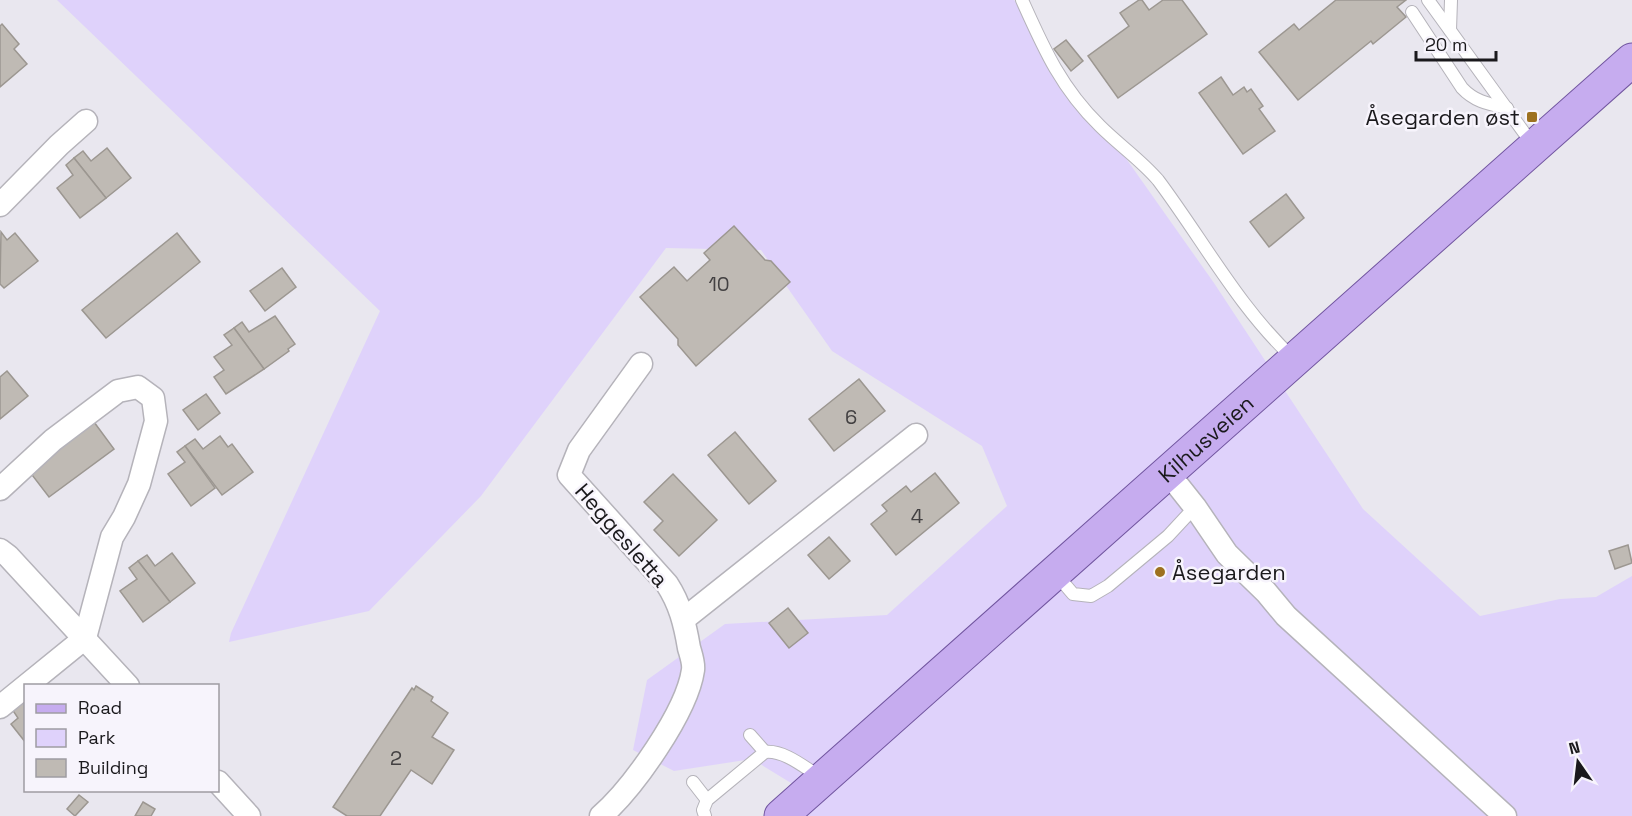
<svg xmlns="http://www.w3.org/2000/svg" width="1632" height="816" font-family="'Space Grotesk',sans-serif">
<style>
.green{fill:#dfd2fb}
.building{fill:#bfbab4;stroke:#9c9791;stroke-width:1.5}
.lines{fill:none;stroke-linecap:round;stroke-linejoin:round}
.lane-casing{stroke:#b5b3ba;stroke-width:14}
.street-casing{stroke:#b5b3ba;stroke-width:25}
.primary-casing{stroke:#71559f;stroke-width:35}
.lane{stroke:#fff;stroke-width:12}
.street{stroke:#fff;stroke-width:22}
.primary{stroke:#c6acef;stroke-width:33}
.poi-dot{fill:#9d7120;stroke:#f7f4fc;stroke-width:2}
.labels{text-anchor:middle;stroke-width:5;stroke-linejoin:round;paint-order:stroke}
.number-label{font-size:20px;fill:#434142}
.poi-label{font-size:22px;fill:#1a191c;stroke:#f7f4fc;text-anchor:end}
.street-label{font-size:22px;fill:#1a191c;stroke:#f7f4fc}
</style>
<rect width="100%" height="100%" fill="#e9e7ef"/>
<!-- green -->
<path class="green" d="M 57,0 L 1014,0 L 1214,283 L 1363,509 L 1480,616 L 1560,599 L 1596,597 L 1632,576 L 1632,816 L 806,816 L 822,802 L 752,759 L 674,771 L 633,750 L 647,680 L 725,624 L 887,615 L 1007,506 L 982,446 L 832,351 L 761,250 L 666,248 L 481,496 L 369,611 L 229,642 L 231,633 L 380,311 Z"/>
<!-- building -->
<g class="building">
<path d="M 1139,0 L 1142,0 L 1149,10 L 1163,0 L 1182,0 L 1207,34 L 1118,98 L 1088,56 L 1129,26 L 1120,13 Z"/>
<path d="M 1336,0 L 1406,0 L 1397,7 L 1406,17 L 1373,44 L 1371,41 L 1298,100 L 1259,52 L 1294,24 L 1299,30 Z"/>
<path d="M 2,24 L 19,44 L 14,49 L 27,64 L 0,87 L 0,26 Z"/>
<path d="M 1066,40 L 1083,61 L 1071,71 L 1054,49 Z"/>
<path d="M 1221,77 L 1233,95 L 1244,87 L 1247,92 L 1251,89 L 1263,106 L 1259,109 L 1275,131 L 1243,154 L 1199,93 Z"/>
<path d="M 107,148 L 131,178 L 106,198 L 74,158 L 83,151 L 91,161 Z"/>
<path d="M 74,158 L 106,198 L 80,218 L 57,188 L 73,175 L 66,165 Z"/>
<path d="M 1286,194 L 1304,218 L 1269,247 L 1250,222 Z"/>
<path d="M 734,226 L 765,260 L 771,261 L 790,282 L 696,366 L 678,345 L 678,339 L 640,297 L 674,267 L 687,281 L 710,260 L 704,253 Z"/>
<path d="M 1,232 L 7,240 L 15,233 L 38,261 L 4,288 L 0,284 Z"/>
<path d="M 177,233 L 200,262 L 106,338 L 82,310 Z"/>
<path d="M 282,268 L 296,287 L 265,311 L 250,291 Z"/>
<path d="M 275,316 L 295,344 L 288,349 L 289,351 L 264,369 L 234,328 L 242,322 L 249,332 Z"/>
<path d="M 234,328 L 264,369 L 226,394 L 214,377 L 224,370 L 214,357 L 232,345 L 224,335 Z"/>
<path d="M 7,371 L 28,396 L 0,419 L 0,377 Z"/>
<path d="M 859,379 L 885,411 L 834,451 L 809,419 Z"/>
<path d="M 206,394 L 220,413 L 198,430 L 183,410 Z"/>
<path d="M 94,422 L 114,449 L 49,497 L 29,471 Z"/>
<path d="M 735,432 L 776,481 L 749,504 L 708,455 Z"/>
<path d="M 220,436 L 228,447 L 232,444 L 253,472 L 222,495 L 185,446 L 195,439 L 203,449 Z"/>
<path d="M 185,446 L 215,488 L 191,506 L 168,474 L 185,462 L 177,452 Z"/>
<path d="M 935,473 L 959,503 L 896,555 L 871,524 L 887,511 L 882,505 L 906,486 L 911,492 Z"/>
<path d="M 673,474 L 717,520 L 679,556 L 654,530 L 663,521 L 644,502 Z"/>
<path d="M 829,537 L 850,561 L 829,579 L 808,555 Z"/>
<path d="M 1628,545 L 1632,563 L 1615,569 L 1609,551 Z"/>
<path d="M 172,553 L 195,583 L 170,602 L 138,561 L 147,555 L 155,566 Z"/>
<path d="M 138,561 L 170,602 L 143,622 L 120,591 L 137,579 L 129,568 Z"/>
<path d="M 788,608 L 808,633 L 789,648 L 769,623 Z"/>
<path d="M 416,686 L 433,697 L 431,701 L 448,713 L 432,737 L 454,750 L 432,784 L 411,770 L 380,816 L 347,816 L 333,807 L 412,688 L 414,690 Z"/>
<path d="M 26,696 L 26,743 L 11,724 L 18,718 L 12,709 Z"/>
<path d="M 79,795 L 88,802 L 75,816 L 67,809 Z"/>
<path d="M 143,802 L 155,809 L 151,816 L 135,816 Z"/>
</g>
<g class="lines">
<defs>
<g id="lane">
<path d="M 1022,0 C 1044,49 1061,88 1100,126 C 1119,145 1141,160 1158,180 C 1203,240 1239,308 1294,359"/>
<path d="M 1428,0 L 1533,145"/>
<path d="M 1412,12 L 1462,88 C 1475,102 1489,104 1507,108"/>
<path d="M 1450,30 L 1451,0"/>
<path d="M 1056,574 L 1073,594 L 1091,596 L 1108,586 L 1168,536 L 1195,507"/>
<path d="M 750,735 L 765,752"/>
<path d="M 693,782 L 707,800"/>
<path d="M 705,816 L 703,810 L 707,800 L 765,752 C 784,750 804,767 820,777"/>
</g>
<g id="street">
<path d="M 0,205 L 59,145 L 86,121"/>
<path d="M 1168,473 L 1195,507 L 1227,554 L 1266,592 L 1286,616 L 1505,816"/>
<path d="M 0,489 L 53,440 L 118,391 L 138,387 L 153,398 L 156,421 L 139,484 L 124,517 L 112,537 L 85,638 L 0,707"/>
<path d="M 0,550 L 8,556 L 128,686"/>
<path d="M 684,619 L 916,435"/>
<path d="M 218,782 L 249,816"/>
<path d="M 601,816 C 633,788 687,712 693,670 C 694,663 691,655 689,648 C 685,624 680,604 667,584 L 569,475 L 579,450 L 641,364"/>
</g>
<g id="primary">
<path id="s1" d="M 781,816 L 1632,60"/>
</g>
</defs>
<!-- lane casing -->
<use href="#lane" class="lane-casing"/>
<!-- street casing -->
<use href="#street" class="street-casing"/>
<!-- primary casing -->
<use href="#primary" class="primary-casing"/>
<!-- lane -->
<use href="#lane" class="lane"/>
<!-- street -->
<use href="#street" class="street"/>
<!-- primary -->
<use href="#primary" class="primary"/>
</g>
<!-- markers -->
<g class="poi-dot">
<rect x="1526" y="111" width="12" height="12" rx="3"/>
<circle cx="1160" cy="572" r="6"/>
</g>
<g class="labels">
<!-- number labels -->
<g class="number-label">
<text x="719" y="291">10</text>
<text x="851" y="424">6</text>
<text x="917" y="523">4</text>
<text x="396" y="765">2</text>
</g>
<!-- poi labels -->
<g class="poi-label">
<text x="1520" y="125">Åsegarden øst</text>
<text x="1172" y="580" text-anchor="start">Åsegarden</text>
</g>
<!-- street labels -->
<g class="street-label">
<text dy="8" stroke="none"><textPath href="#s1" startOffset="568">Kilhusveien</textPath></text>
<text transform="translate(622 535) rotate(49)" y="8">Heggesletta</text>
</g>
</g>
<!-- legend -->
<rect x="24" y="684" width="195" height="108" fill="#f7f4fc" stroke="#9f9ca2" stroke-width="1.5"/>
<rect x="36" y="704" width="30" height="9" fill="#c6acef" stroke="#9f9ca2" stroke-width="1.5"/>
<text x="78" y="714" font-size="18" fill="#1a191c">Road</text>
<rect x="36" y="729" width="30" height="18" fill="#dfd2fb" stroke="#9f9ca2" stroke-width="1.5"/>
<text x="78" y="744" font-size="18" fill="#1a191c">Park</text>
<rect x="36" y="759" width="30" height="18" fill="#bfbab4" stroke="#9f9ca2" stroke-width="1.5"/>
<text x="78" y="774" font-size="18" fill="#1a191c">Building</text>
<!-- north arrow -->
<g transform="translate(1578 762) rotate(346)" stroke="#f7f4fc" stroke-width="4.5" paint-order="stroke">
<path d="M0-4.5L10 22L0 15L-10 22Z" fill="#1a191c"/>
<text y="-9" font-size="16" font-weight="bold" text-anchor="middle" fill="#1a191c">N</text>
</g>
<!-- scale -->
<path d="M1416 51v9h80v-9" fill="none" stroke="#1a191c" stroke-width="3"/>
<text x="1425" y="51" font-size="18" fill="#1a191c" stroke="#f7f4fc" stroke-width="4.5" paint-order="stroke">20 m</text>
</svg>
